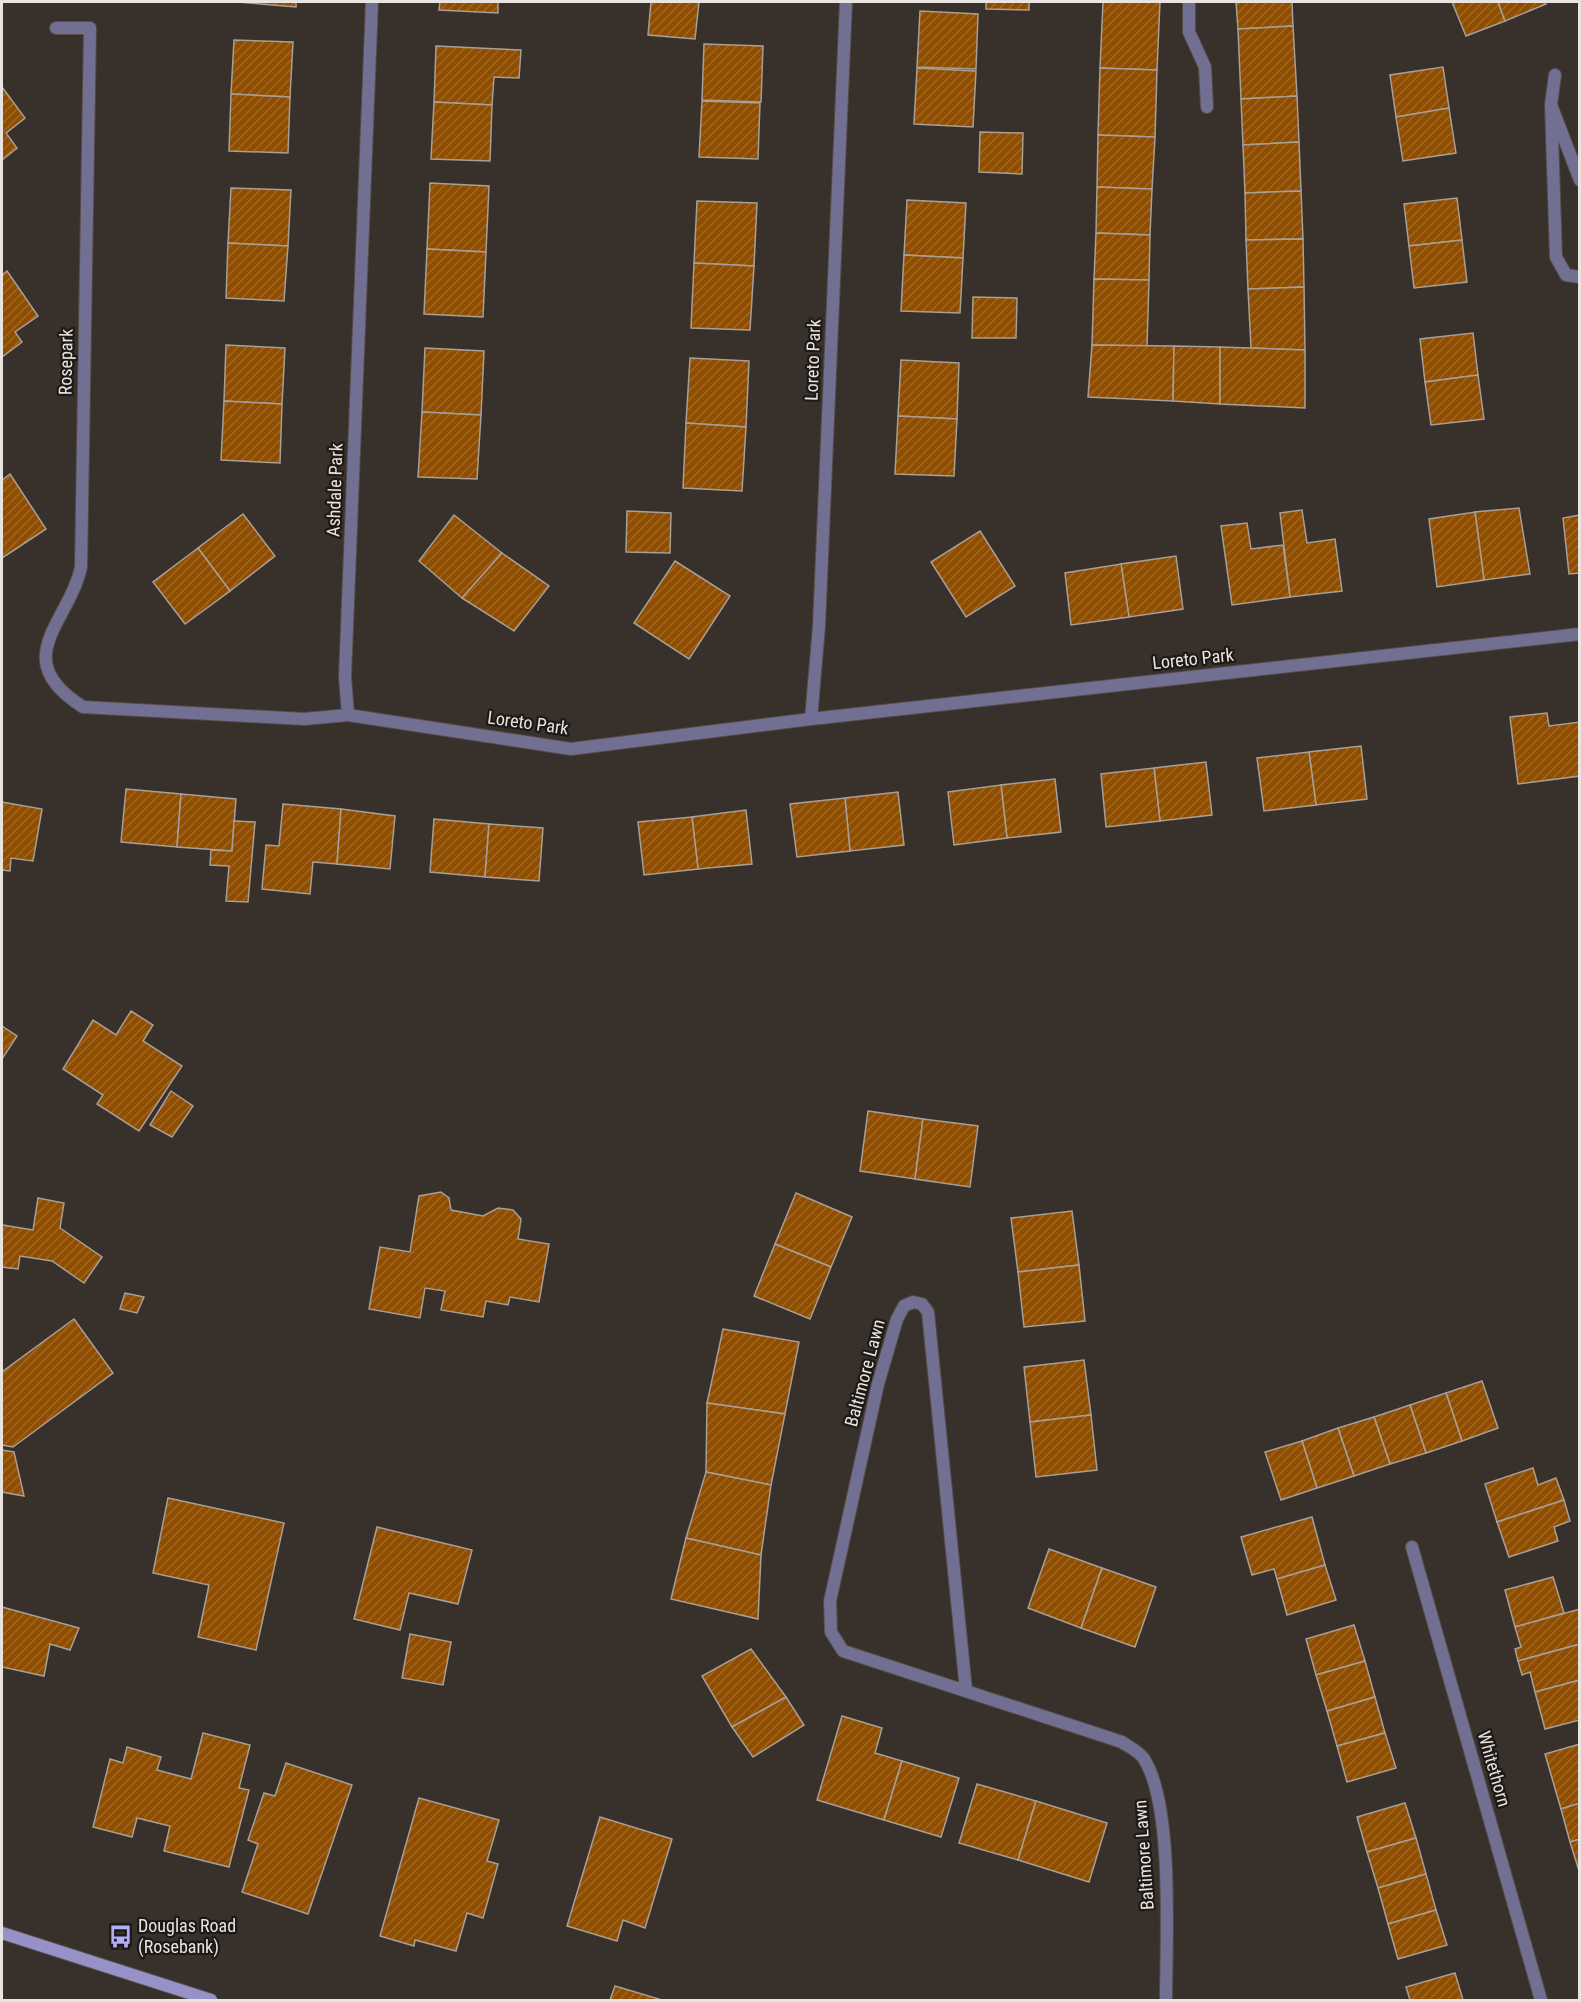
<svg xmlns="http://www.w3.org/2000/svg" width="1581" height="2002" font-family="'Roboto Condensed',sans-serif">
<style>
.building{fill:url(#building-hatch);stroke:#a89f97;stroke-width:1.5}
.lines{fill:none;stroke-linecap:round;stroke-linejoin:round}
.minor-casing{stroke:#544d47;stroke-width:14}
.secondary-casing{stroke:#544d47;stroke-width:14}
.minor{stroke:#727092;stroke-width:12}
.secondary{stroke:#9692c8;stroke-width:12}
.labels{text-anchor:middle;stroke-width:4.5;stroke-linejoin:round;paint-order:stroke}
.street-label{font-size:18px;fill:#e9e4e0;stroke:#1d1916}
.poi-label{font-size:18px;fill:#e9e4e0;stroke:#1d1916;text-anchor:start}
</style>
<defs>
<pattern id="building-hatch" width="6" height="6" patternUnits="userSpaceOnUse" patternTransform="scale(1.5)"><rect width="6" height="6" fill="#8f4d00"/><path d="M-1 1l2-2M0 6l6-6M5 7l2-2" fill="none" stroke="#9f6625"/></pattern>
</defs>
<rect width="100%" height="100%" fill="#38302a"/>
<!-- building -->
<g class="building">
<path d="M 237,2 L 296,2 L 296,7 Z"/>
<path d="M 440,2 L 498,2 L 498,13 L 439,10 Z"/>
<path d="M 651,2 L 699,2 L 695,39 L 648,35 Z"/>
<path d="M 986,2 L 1029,2 L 1029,10 L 986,9 Z"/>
<path d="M 1103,2 L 1160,2 L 1157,70 L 1100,68 Z"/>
<path d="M 1236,2 L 1292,2 L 1293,26 L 1238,29 Z"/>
<path d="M 1452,2 L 1498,2 L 1505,21 L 1466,36 Z"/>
<path d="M 1498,2 L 1544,2 L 1546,4 L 1505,21 Z"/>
<path d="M 920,11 L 978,14 L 976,69 L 917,67 Z"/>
<path d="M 1293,26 L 1297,96 L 1241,99 L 1238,29 Z"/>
<path d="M 234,40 L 293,42 L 290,97 L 231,94 Z"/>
<path d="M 704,44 L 763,46 L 761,102 L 702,100 Z"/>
<path d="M 436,46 L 521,50 L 519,78 L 494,77 L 492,105 L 434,102 Z"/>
<path d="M 1443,67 L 1449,108 L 1396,117 L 1390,75 Z"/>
<path d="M 917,68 L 976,71 L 973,127 L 914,124 Z"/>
<path d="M 1100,68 L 1157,70 L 1155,137 L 1098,135 Z"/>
<path d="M 2,87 L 25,118 L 6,133 L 17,148 L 2,160 Z"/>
<path d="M 231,94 L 290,97 L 288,153 L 229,151 Z"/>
<path d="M 1297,96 L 1299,142 L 1243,145 L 1241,99 Z"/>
<path d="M 702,101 L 760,103 L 758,159 L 699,157 Z"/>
<path d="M 434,102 L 492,105 L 490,161 L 431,159 Z"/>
<path d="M 1449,108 L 1456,153 L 1403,161 L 1396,117 Z"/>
<path d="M 980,132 L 1023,133 L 1022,174 L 979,172 Z"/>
<path d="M 1098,135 L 1155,137 L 1152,189 L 1097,187 Z"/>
<path d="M 1299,142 L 1301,191 L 1245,193 L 1243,145 Z"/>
<path d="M 430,183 L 489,186 L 486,252 L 427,249 Z"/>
<path d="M 1097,187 L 1152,189 L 1150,235 L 1096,233 Z"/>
<path d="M 231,188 L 291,190 L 288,246 L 228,243 Z"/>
<path d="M 1301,191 L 1303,239 L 1246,240 L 1245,193 Z"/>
<path d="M 1457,198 L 1462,240 L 1409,246 L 1404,204 Z"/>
<path d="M 907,200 L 966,203 L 963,258 L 904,255 Z"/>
<path d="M 697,201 L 757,203 L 754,266 L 694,263 Z"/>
<path d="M 1096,233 L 1150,235 L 1149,280 L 1094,279 Z"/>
<path d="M 1303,239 L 1304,287 L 1248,289 L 1246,240 Z"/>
<path d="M 1462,240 L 1467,282 L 1414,288 L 1409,246 Z"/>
<path d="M 228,243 L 288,246 L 284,301 L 226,298 Z"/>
<path d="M 427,249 L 486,252 L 483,317 L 424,314 Z"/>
<path d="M 904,255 L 963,258 L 960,313 L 901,311 Z"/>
<path d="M 694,263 L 754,266 L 750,330 L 691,328 Z"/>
<path d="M 7,271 L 38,316 L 15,332 L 22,342 L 2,357 L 2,275 Z"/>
<path d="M 1094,279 L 1149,280 L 1147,346 L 1092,345 Z"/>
<path d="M 1304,287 L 1305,350 L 1251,348 L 1248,289 Z"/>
<path d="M 973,297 L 1017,298 L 1016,338 L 972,338 Z"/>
<path d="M 1473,333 L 1478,375 L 1425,382 L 1420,339 Z"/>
<path d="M 226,345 L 285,348 L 282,404 L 224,401 Z"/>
<path d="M 1092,345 L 1174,346 L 1173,401 L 1088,397 Z"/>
<path d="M 1174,346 L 1220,347 L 1220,404 L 1173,401 Z"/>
<path d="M 1220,347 L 1305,350 L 1305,408 L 1220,404 Z"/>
<path d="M 425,348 L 484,351 L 481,415 L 422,412 Z"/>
<path d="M 690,358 L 749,361 L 746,427 L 686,423 Z"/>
<path d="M 901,360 L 959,363 L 957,419 L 898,416 Z"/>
<path d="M 1478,375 L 1484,419 L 1431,425 L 1425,382 Z"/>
<path d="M 224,401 L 282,404 L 280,463 L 221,460 Z"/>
<path d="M 422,412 L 481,415 L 477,479 L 418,477 Z"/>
<path d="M 898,416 L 957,419 L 954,476 L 895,474 Z"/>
<path d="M 686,423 L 746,427 L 742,491 L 683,488 Z"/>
<path d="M 10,474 L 46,529 L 2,558 L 2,480 Z"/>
<path d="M 1519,508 L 1530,574 L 1484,580 L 1475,512 Z"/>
<path d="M 1302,510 L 1307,543 L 1335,539 L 1342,591 L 1290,597 L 1280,513 Z"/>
<path d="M 627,511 L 671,513 L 670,553 L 626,552 Z"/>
<path d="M 1475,512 L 1484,580 L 1437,587 L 1429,519 Z"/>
<path d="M 243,514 L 275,556 L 230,591 L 198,548 Z"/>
<path d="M 454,515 L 502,553 L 462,598 L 419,561 Z"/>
<path d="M 1580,515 L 1580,573 L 1569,574 L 1563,518 Z"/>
<path d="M 1247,523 L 1251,549 L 1283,545 L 1290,597 L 1232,605 L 1221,526 Z"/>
<path d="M 980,531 L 1015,586 L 966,617 L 931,562 Z"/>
<path d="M 198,548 L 230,591 L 185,624 L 153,582 Z"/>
<path d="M 502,553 L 549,586 L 514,631 L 462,598 Z"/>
<path d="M 1176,556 L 1183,609 L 1129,617 L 1121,564 Z"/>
<path d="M 675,561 L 730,596 L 689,659 L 634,623 Z"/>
<path d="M 1121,564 L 1129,617 L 1071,625 L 1065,573 Z"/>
<path d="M 1547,713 L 1549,726 L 1580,722 L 1580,776 L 1518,784 L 1510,717 Z"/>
<path d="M 1361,746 L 1367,799 L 1316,805 L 1309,752 Z"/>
<path d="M 1309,752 L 1316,805 L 1264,811 L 1257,758 Z"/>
<path d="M 1206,762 L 1212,815 L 1160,821 L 1154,768 Z"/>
<path d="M 1154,768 L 1160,821 L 1106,827 L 1101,774 Z"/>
<path d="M 1055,779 L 1061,832 L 1007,838 L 1001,785 Z"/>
<path d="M 1001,785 L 1007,838 L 954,845 L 948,792 Z"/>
<path d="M 126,789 L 181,794 L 177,847 L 121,842 Z"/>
<path d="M 898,792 L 904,845 L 850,851 L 845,798 Z"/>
<path d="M 181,794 L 236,799 L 232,851 L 177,847 Z"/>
<path d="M 845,798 L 850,851 L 797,857 L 790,804 Z"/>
<path d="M 2,802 L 42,809 L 33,861 L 11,858 L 10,871 L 2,870 Z"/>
<path d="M 283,804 L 341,809 L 337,864 L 313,862 L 310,894 L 262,889 L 266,845 L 279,846 Z"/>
<path d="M 341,809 L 395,816 L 390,869 L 337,864 Z"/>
<path d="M 746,810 L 752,864 L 698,869 L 692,817 Z"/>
<path d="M 692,817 L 698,869 L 644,875 L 638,822 Z"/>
<path d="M 434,819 L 489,824 L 485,877 L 430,872 Z"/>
<path d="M 234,821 L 255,822 L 248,902 L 226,901 L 229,866 L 210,865 L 211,850 L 232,851 Z"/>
<path d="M 489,824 L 543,828 L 539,881 L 485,877 Z"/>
<path d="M 131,1011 L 153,1025 L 143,1041 L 182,1066 L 139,1131 L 97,1104 L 103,1095 L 63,1069 L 93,1020 L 116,1035 Z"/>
<path d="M 2,1026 L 17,1036 L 2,1059 Z"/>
<path d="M 171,1091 L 193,1106 L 172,1137 L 150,1125 Z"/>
<path d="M 868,1111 L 923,1119 L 915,1179 L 860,1171 Z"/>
<path d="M 923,1119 L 978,1126 L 970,1187 L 915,1179 Z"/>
<path d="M 441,1192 L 449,1198 L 451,1210 L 483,1216 L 498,1208 L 513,1210 L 521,1219 L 518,1239 L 549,1244 L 539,1302 L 510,1297 L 508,1305 L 486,1301 L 483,1317 L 441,1310 L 445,1291 L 425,1288 L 420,1318 L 369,1309 L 380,1247 L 410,1252 L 419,1196 Z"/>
<path d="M 796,1193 L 852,1217 L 831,1267 L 775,1244 Z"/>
<path d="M 38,1198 L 64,1203 L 60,1228 L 102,1257 L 84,1283 L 52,1261 L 20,1256 L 18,1269 L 2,1267 L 2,1225 L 33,1230 Z"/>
<path d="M 1072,1211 L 1079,1265 L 1018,1272 L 1011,1218 Z"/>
<path d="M 775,1244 L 831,1267 L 810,1319 L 754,1296 Z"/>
<path d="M 1079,1265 L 1085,1321 L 1024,1327 L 1018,1272 Z"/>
<path d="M 125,1293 L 144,1297 L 137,1313 L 120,1309 Z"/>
<path d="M 74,1319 L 113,1373 L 13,1447 L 2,1445 L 2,1372 Z"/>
<path d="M 723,1329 L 799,1342 L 785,1414 L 707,1403 Z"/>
<path d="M 1084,1360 L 1091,1415 L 1030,1422 L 1024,1367 Z"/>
<path d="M 1482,1381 L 1498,1428 L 1462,1441 L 1446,1393 Z"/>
<path d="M 1446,1393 L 1462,1441 L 1426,1453 L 1410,1405 Z"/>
<path d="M 707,1403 L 785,1414 L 771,1485 L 706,1472 Z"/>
<path d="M 1410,1405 L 1426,1453 L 1390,1464 L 1374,1417 Z"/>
<path d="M 1091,1415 L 1097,1470 L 1036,1477 L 1030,1422 Z"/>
<path d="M 1374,1417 L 1390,1464 L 1354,1476 L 1338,1428 Z"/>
<path d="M 1338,1428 L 1354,1476 L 1317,1488 L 1302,1441 Z"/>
<path d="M 1302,1441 L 1317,1488 L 1281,1500 L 1265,1452 Z"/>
<path d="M 2,1450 L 14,1452 L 24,1496 L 2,1492 Z"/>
<path d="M 1533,1468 L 1538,1485 L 1556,1478 L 1564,1500 L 1497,1522 L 1485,1484 Z"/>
<path d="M 706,1472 L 771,1485 L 761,1555 L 686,1538 Z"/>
<path d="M 168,1498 L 284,1523 L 256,1650 L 198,1637 L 209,1585 L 153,1573 Z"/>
<path d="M 1564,1500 L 1570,1521 L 1554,1527 L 1558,1541 L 1509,1557 L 1497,1522 Z"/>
<path d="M 1312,1517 L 1325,1565 L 1277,1579 L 1274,1569 L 1252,1575 L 1241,1537 Z"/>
<path d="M 377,1527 L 472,1550 L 458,1604 L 409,1593 L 400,1630 L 354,1619 Z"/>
<path d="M 686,1538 L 761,1555 L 758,1619 L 671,1599 Z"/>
<path d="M 1049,1549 L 1102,1568 L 1081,1628 L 1028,1608 Z"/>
<path d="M 1325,1565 L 1336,1600 L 1287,1615 L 1277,1579 Z"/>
<path d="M 1102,1568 L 1156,1587 L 1135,1647 L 1081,1628 Z"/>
<path d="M 1553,1577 L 1564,1613 L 1515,1627 L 1505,1590 Z"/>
<path d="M 2,1607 L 79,1628 L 70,1650 L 50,1644 L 44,1676 L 2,1667 Z"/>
<path d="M 1580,1609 L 1580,1644 L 1518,1661 L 1515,1649 L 1521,1647 L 1515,1627 Z"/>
<path d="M 1354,1625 L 1365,1661 L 1316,1675 L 1306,1639 Z"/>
<path d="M 410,1634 L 451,1642 L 443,1685 L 402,1678 Z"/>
<path d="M 1580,1644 L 1580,1680 L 1535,1692 L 1530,1672 L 1522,1675 L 1518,1661 Z"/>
<path d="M 751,1649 L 786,1697 L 732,1727 L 702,1676 Z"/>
<path d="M 1365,1661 L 1375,1697 L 1327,1711 L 1316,1675 Z"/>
<path d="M 1580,1680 L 1580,1720 L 1545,1729 L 1535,1692 Z"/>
<path d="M 786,1697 L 804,1725 L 753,1757 L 732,1727 Z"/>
<path d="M 1375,1697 L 1385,1733 L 1337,1746 L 1327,1711 Z"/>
<path d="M 842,1716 L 882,1728 L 875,1753 L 902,1761 L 884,1820 L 817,1800 Z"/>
<path d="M 203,1733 L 250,1745 L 239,1788 L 249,1790 L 229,1867 L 164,1851 L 170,1826 L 137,1818 L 132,1837 L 93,1827 L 110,1759 L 123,1763 L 127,1747 L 161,1757 L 157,1770 L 191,1779 Z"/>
<path d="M 1385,1733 L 1396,1768 L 1347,1782 L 1337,1746 Z"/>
<path d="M 1580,1744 L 1580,1803 L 1561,1809 L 1545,1754 Z"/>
<path d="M 902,1761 L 959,1778 L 941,1837 L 884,1820 Z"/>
<path d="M 286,1763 L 352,1785 L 308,1914 L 242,1892 L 258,1844 L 248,1840 L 264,1793 L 275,1796 Z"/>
<path d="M 977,1784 L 1036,1801 L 1018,1860 L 959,1843 Z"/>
<path d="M 419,1798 L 499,1820 L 487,1861 L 498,1864 L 483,1918 L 467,1913 L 456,1951 L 415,1940 L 414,1946 L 380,1936 Z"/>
<path d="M 1036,1801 L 1107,1823 L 1089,1882 L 1018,1860 Z"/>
<path d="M 1405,1803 L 1416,1838 L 1367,1852 L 1357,1817 Z"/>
<path d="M 1580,1803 L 1580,1839 L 1570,1842 L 1561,1809 Z"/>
<path d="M 600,1817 L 672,1839 L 645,1928 L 623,1920 L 617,1941 L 567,1926 Z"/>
<path d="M 1416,1838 L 1426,1874 L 1378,1888 L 1367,1852 Z"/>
<path d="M 1580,1839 L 1580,1874 L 1570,1842 Z"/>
<path d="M 1426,1874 L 1436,1910 L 1388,1924 L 1378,1888 Z"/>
<path d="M 1436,1910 L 1447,1945 L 1398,1959 L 1388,1924 Z"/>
<path d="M 1455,1973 L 1463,2000 L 1410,2000 L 1406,1987 Z"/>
<path d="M 615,1986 L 659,1999 L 658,2000 L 610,2000 Z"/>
</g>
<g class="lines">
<defs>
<g id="minor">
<path d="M 1189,2 L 1189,32 L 1205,67 L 1207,107"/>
<path d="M 56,28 L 90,28 L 81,567 C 69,623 7,659 83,707 L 304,719 L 348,715 L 345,677 L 372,2"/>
<path d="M 1555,75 L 1551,105 L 1580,180"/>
<path d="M 1551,105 L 1556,257 L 1566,275 L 1580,277"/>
<path d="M 348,715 L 571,749 L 811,719 L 1580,634"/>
<path d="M 811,719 L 819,626 L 846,2"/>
<path d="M 1412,1547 L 1541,2000"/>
<path d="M 966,1690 L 928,1312 L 922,1304 L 913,1302 L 904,1306 L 897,1319 L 878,1384 L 830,1601 L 831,1632 L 843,1651 L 1122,1742 C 1129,1747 1140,1752 1144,1759 C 1174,1806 1166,1943 1166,2000"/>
</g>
<path id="secondary" d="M 2,1933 L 211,2000"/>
</defs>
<!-- minor casing -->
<use href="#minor" class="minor-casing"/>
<!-- secondary casing -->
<use href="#secondary" class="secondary-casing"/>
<!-- minor -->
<use href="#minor" class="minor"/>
<!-- secondary -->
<use href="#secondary" class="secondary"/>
</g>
<!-- icons -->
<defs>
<symbol id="bus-bare" viewBox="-9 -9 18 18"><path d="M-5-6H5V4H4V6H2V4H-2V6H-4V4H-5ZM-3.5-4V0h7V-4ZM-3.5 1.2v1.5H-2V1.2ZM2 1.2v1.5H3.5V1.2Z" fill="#b2adf9" stroke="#1d1916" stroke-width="2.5" paint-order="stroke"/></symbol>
</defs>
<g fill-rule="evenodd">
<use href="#bus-bare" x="104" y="1920" width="33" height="33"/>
</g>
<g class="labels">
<!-- street labels -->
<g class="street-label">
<text transform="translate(813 360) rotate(-88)" y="6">Loreto Park</text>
<text transform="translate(66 362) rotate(-89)" y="6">Rosepark</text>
<text transform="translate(335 490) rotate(-88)" y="6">Ashdale Park</text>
<text transform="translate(1193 659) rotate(-6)" y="6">Loreto Park</text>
<text transform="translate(528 723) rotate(8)" y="6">Loreto Park</text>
<text transform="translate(865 1373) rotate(-75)" y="6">Baltimore Lawn</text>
<text transform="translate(1494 1769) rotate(74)" y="6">Whitethorn</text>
<text transform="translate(1144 1855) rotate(-94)" y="6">Baltimore Lawn</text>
</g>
<!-- poi labels -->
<g class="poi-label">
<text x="138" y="1932">Douglas Road<tspan x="138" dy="21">(Rosebank)</tspan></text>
</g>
</g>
<!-- border -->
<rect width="1581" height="2002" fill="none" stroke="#e9e4e0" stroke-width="6"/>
</svg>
